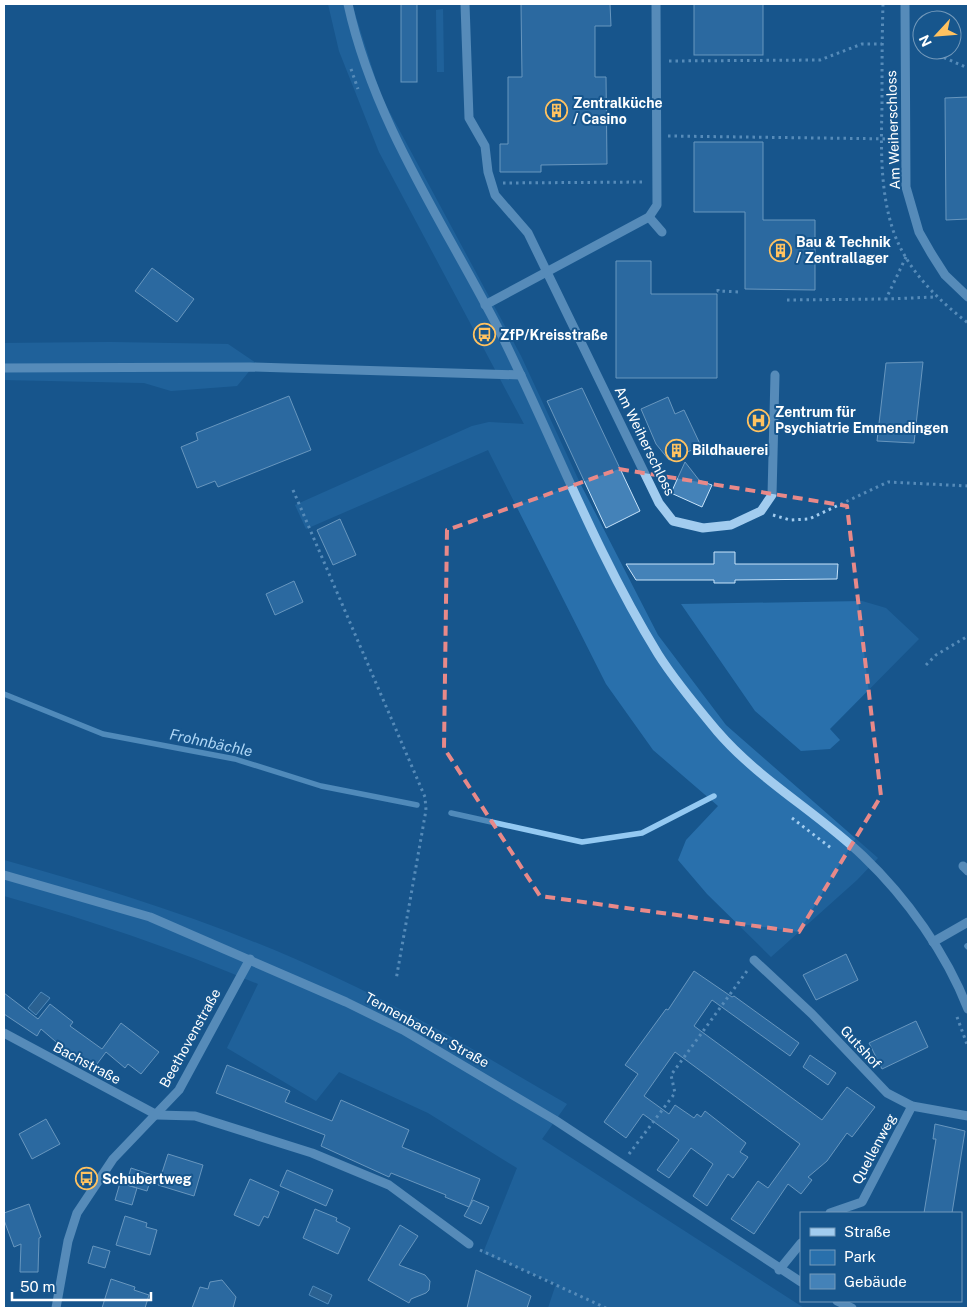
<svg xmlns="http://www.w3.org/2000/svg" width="972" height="1312" font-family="'Public Sans',sans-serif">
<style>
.green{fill:#2970ac}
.water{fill:#426f97;stroke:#94c9f2}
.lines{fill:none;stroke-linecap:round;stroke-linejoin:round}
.stream{stroke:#94c9f2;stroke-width:5.5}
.building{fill:#4482b8;stroke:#c8e4fb}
.path{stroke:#a2ccef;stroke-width:3;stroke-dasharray:2.5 4;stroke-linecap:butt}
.minor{stroke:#a2ccef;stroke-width:9}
.marked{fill:none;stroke:#e88989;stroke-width:4;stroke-dasharray:10 6;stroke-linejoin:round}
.labels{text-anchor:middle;stroke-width:4;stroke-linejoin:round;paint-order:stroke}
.poi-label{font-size:14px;font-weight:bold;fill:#fff;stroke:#17568d;text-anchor:start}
.street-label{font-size:14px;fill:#fff;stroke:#17568d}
.water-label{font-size:15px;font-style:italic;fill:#aed6f6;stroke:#17568d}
</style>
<rect width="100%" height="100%" fill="#17568d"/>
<!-- green -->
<g class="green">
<path d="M 328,4 L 352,4 L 381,96 L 521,356 L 580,483 L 658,635 L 726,725 L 878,858 L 857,880 L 771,957 L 707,894 L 678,860 L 686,840 L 718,806 L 653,750 L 606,684 L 488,450 L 306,529 L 295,505 L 472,426 L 489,422 L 524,424 L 379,152 L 339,51 Z"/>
<path d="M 443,9 L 444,72 L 437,72 L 436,10 Z"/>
<path d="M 110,342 L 228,344 L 256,363 L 237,386 L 171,391 L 144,383 L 4,380 L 4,343 Z"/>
<path d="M 862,601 L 886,608 L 919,639 L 830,729 L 840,740 L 830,749 L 801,751 L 755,711 L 681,604 Z"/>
<path d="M 4,860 C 116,891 229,927 335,977 C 415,1014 491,1060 567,1104 L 542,1139 L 804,1308 L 548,1308 L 556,1284 L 483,1253 L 517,1168 L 428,1113 L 339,1072 L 316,1101 L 227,1048 L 258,984 C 175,949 90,920 4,896 Z"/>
</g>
<!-- water -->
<g class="water">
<path d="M 41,992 L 50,998 L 36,1015 L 28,1008 Z"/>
<path d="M 313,1286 L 332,1295 L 328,1304 L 309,1295 Z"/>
</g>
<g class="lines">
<!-- stream -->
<g class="stream">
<path d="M 4,694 L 103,734 L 235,759 L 321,786 L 417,805"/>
<path d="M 451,813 L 582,842 L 642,833 L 714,796"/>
<path d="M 967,946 L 968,947"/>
</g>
</g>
<!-- building -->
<g class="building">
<rect x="401" y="4" width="16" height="78"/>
<path d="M 521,4 L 610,4 L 611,26 L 595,26 L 595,77 L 606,77 L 607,164 L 541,165 L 541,172 L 500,172 L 500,144 L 508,144 L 508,77 L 522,77 Z"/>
<rect x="694" y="4" width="69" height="51"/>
<path d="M 968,97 L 968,219 L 946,220 L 945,98 Z"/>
<path d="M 694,142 L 763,142 L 763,220 L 815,220 L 815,290 L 745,289 L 745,212 L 694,212 Z"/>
<path d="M 616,261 L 651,261 L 651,294 L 717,294 L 717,378 L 616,378 Z"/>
<path d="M 152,268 L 194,299 L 177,322 L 135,291 Z"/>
<path d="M 923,362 L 914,443 L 877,441 L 886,363 Z"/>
<path d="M 582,388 L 640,511 L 606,528 L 547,401 Z"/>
<path d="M 289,396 L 311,450 L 218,487 L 215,481 L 197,488 L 181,447 L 198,440 L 196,433 Z"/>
<path d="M 668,397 L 675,414 L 684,410 L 701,446 L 669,460 L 656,444 L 641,409 Z"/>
<path d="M 685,462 L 699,480 L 712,485 L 702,507 L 671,493 Z"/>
<path d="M 340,519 L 356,555 L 333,565 L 317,530 Z"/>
<path d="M 714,552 L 735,552 L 735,564 L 838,564 L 837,579 L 735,580 L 735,583 L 714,583 L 714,580 L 636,580 L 626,564 L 714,564 Z"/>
<path d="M 294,581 L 303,602 L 275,615 L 266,594 Z"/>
<path d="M 846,954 L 858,980 L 816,1000 L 803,975 Z"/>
<path d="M 694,971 L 732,997 L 734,996 L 799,1043 L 790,1056 L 712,1000 L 694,1026 L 822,1120 L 847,1087 L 875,1107 L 852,1137 L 847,1133 L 827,1161 L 808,1177 L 812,1180 L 801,1194 L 788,1184 L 754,1234 L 731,1219 L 758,1181 L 768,1188 L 800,1144 L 675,1052 L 644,1096 L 669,1114 L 675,1105 L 694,1118 L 697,1114 L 701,1117 L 705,1111 L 746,1143 L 740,1152 L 748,1157 L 733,1178 L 728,1174 L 707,1206 L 693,1196 L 713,1164 L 691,1148 L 669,1178 L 657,1170 L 679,1140 L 643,1114 L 626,1138 L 604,1122 L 638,1074 L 625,1065 L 666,1009 L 668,1010 Z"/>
<path d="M 4,993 L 38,1019 L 50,1004 L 73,1022 L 70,1026 L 102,1049 L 121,1023 L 159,1052 L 141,1074 L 128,1064 L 125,1068 L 106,1052 L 91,1072 L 41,1029 L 37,1036 L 4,1014 Z"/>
<path d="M 916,1021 L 928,1047 L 882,1069 L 869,1043 Z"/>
<path d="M 810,1055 L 836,1073 L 828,1085 L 803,1067 Z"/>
<path d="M 227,1065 L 290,1091 L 285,1102 L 332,1121 L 341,1100 L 409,1130 L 402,1147 L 480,1179 L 469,1207 L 445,1197 L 446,1195 L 391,1173 L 389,1177 L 321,1146 L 325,1135 L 216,1093 Z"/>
<path d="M 46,1119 L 60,1144 L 32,1159 L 19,1134 Z"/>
<path d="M 935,1124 L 965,1131 L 952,1213 L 924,1213 L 936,1139 L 933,1139 Z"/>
<path d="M 168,1154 L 203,1165 L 194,1196 L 158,1185 Z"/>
<path d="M 131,1168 L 152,1175 L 147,1191 L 127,1185 L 137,1188 L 132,1205 L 115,1200 L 120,1183 L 126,1185 Z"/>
<path d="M 287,1170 L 333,1190 L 326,1206 L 280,1186 Z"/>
<path d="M 250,1179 L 279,1192 L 268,1218 L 264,1216 L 259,1226 L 234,1215 Z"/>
<path d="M 473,1200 L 489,1207 L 481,1224 L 464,1216 Z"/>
<path d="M 29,1204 L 41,1237 L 39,1238 L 38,1272 L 20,1272 L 21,1244 L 14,1247 L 4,1220 L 4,1213 Z"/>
<path d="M 315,1209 L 337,1218 L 336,1221 L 350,1228 L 338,1254 L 303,1238 Z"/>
<path d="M 125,1216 L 147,1223 L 146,1227 L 157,1230 L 150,1255 L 116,1245 Z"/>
<path d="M 400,1225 L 418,1236 L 399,1265 L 425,1275 L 430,1281 L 429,1290 L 426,1293 L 411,1299 L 409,1303 L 368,1280 Z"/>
<path d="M 93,1246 L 110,1251 L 105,1268 L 88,1263 Z"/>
<path d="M 476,1270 L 531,1296 L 527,1308 L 467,1308 Z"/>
<path d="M 111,1279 L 135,1287 L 134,1290 L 149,1295 L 145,1308 L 102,1308 Z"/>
<path d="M 222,1280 L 236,1297 L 233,1308 L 192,1308 L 200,1287 L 208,1289 L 210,1282 Z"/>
</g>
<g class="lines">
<!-- path -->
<g class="path">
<path d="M 883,4 C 882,38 882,72 882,106 C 881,147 880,191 893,230 C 906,269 937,299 968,323"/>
<path d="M 926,50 L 968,68"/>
<path d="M 669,61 L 820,60 L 862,44 L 882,44"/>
<path d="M 351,69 L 358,89"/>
<path d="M 668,136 L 894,139"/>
<path d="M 503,183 L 645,182"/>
<path d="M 906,257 L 886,299 L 935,297"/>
<path d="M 718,289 L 718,291 L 740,292"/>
<path d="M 787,300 L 886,299"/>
<path d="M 293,490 L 425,797 L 426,810 L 396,980"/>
<path d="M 773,515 L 790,520 L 809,519 L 888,482 L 968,486"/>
<path d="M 926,665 L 936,655 L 968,636"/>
<path d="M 792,818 L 831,848"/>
<path d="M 957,1017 L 968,1047"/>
<path d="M 629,1154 L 675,1093 L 671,1075 L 747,971"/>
<path d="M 480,1250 L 606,1308"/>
</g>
<!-- minor -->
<g class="minor">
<path d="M 348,4 C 374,123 444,223 499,330 C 553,438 595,552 658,654 C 675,681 697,707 717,731 C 759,780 817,812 863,856 C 907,898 946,953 968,1009"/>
<path d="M 465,4 L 469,118 L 485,146 L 488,172 L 495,195 L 528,233 L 659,503 L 673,521 L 703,528 L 731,525 L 761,511 L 772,495 L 775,375"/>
<path d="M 905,4 L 906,187 L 919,232 L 931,253 L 945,275 L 968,297"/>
<path d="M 649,217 L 662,232"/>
<path d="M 485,305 L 649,217 L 657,205 L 656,4"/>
<path d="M 4,368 L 250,367 L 521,375"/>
<path d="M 963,866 L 968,871"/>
<path d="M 4,875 L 150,917 L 346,1002 L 403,1030 L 555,1120 L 801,1282"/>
<path d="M 933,942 L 968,922"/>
<path d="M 754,960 L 812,1014 L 887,1093 L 912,1106 L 968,1116"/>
<path d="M 4,1033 L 157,1115 L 195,1116 L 312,1153 L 389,1185 L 469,1244"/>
<path d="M 830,1213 L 862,1202 L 912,1106"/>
<path d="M 779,1270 L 801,1243"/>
<path d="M 837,1301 L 852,1308"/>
<path d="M 56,1308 L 68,1241 L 77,1213 L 113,1159 L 179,1090 L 250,959"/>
</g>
</g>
<!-- marked area -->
<path d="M0 0H972V1312H0ZM 619,469 L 847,506 L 881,796 L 799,932 L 540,896 L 444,748 L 447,530 Z" fill="#17568d" fill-opacity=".55" fill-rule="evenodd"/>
<path class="marked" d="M 619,469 L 847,506 L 881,796 L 799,932 L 540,896 L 444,748 L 447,530 Z"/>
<!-- icons -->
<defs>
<symbol id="building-ring" viewBox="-11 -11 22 22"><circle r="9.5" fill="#17568d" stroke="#ffc260" stroke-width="1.5"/><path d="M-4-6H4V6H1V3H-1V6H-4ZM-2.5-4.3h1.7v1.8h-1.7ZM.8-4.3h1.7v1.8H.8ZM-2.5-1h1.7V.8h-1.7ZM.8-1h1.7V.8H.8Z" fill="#ffc260"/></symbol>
<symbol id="bus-ring" viewBox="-11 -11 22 22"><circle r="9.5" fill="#17568d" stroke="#ffc260" stroke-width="1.5"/><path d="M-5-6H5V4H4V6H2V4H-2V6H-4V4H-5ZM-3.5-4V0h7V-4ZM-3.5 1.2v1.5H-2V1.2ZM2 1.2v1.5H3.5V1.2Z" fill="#ffc260"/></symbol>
<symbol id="hospital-ring" viewBox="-11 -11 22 22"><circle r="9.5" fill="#17568d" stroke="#ffc260" stroke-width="1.5"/><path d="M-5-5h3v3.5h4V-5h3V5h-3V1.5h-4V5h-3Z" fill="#ffc260"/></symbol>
</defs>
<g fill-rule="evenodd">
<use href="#building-ring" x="544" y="98" width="25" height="25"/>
<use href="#building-ring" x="768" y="238" width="25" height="25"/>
<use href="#bus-ring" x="472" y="322" width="25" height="25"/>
<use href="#hospital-ring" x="746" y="408" width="25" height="25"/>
<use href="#building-ring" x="664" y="438" width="25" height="25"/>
<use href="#bus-ring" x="74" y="1166" width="25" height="25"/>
</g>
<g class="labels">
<!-- poi labels -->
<g class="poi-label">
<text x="573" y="108">Zentralküche<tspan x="573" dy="16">/ Casino</tspan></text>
<text x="796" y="247">Bau &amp; Technik<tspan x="796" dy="16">/ Zentrallager</tspan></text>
<text x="500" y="340">ZfP/Kreisstraße</text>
<text x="775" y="417">Zentrum für<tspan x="775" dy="16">Psychiatrie Emmendingen</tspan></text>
<text x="692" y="455">Bildhauerei</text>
<text x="102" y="1184">Schubertweg</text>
</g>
<!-- street labels -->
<g class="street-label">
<text transform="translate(893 130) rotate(-92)" y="5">Am Weiherschloss</text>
<text transform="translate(645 441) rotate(64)" y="5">Am Weiherschloss</text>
<text transform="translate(427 1030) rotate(29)" y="5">Tennenbacher Straße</text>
<text transform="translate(190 1038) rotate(-61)" y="5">Beethovenstraße</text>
<text transform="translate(861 1047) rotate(47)" y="5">Gutshof</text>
<text transform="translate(87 1063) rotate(28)" y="5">Bachstraße</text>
<text transform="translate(874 1149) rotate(-62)" y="5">Quellenweg</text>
</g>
<!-- water labels -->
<g class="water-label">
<text transform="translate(211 743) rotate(12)" y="5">Frohnbächle</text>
</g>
</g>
<!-- border -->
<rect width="972" height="1312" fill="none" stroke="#ffffff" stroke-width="10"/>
<!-- legend -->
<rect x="800" y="1212" width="162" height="90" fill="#17568d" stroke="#749abb"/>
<rect x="810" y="1228" width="25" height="8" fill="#a2ccef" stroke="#749abb"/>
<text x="844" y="1237" font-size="15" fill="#ffffff">Straße</text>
<rect x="810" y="1250" width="25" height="15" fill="#2970ac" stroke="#749abb"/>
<text x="844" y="1262" font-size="15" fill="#ffffff">Park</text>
<rect x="810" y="1274" width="25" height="15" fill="#4482b8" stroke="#749abb"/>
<text x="844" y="1287" font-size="15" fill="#ffffff">Gebäude</text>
<!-- north arrow -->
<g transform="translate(937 35) rotate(244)"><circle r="24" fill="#17568d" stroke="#749abb"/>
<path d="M0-4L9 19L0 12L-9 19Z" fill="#ffc260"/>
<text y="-8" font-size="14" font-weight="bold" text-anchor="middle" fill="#ffffff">N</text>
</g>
<!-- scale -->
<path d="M12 1292v8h139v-8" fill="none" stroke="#ffffff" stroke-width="2.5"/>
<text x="20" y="1292" font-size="15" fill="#ffffff" stroke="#17568d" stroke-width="4" paint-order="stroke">50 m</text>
</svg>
